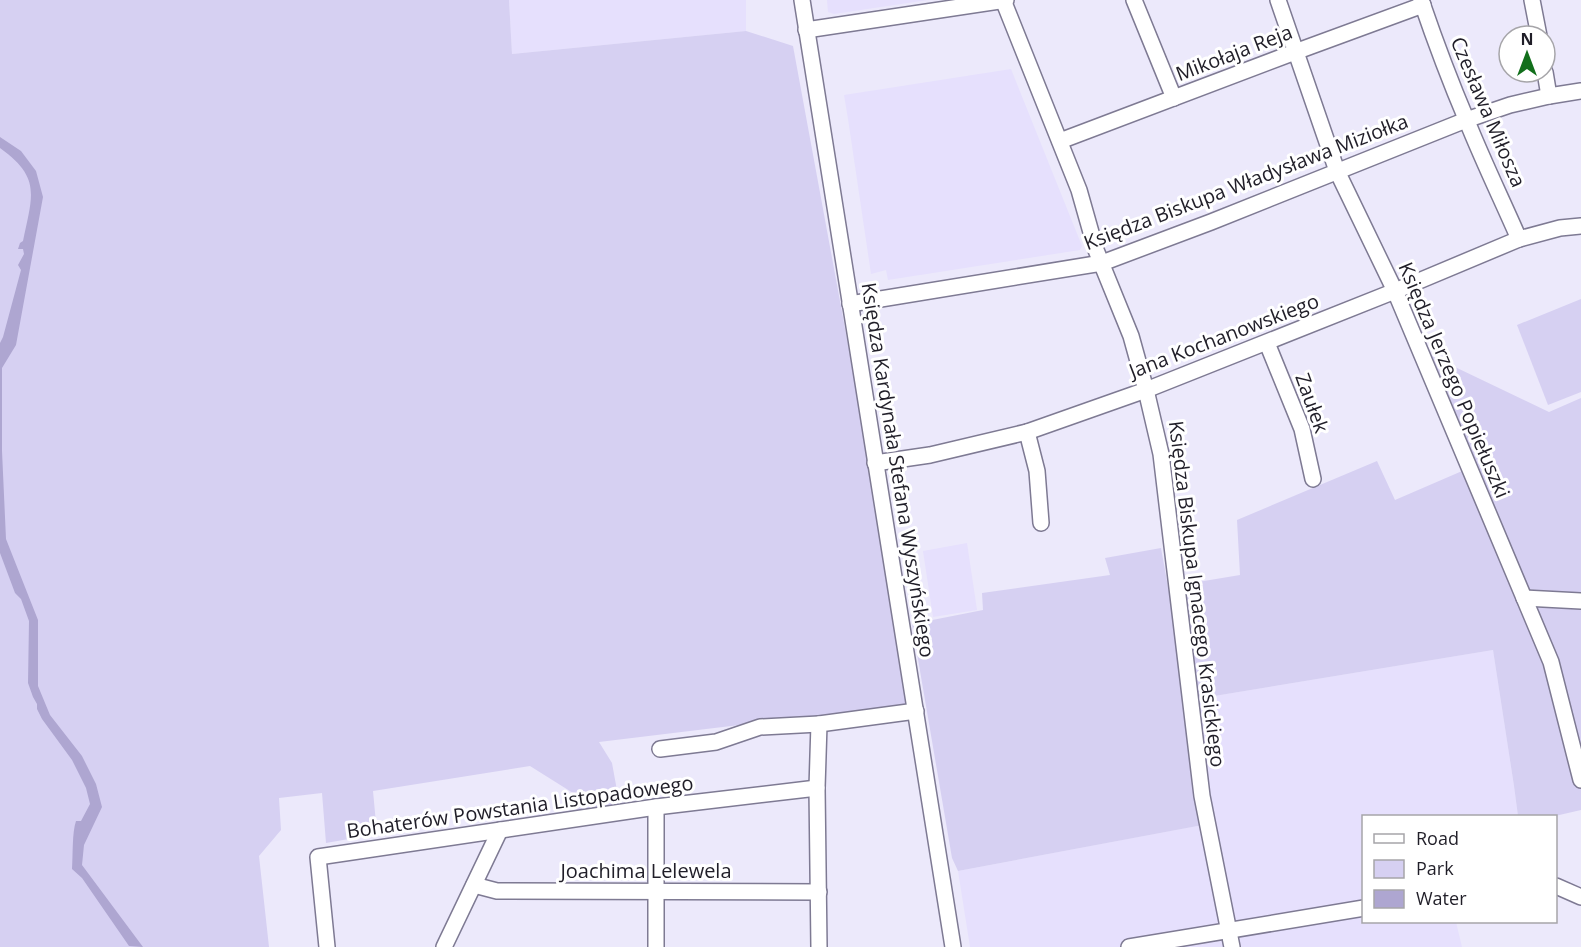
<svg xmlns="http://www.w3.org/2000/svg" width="1581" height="947" font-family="'Open Sans',sans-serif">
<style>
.built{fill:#e6e0fd}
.green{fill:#d6d0f2}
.water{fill:#aea6d1}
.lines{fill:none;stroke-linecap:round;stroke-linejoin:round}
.minor-casing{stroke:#7e7a93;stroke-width:18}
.minor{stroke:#fff;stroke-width:15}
.labels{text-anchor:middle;stroke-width:6;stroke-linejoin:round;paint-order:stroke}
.street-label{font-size:20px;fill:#201e28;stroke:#fff}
</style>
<rect width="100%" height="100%" fill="#ece9fb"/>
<!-- built -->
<g class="built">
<path d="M 509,0 L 746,0 L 746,31 L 512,54 Z"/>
<path d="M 827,0 L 928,0 L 834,14 L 828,12 Z"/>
<path d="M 1011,69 L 1082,246 L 1080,250 L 888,280 L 886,270 L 871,274 L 848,119 L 844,95 Z"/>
<path d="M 967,543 L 977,610 L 933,617 L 923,551 Z"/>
<path d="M 1493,650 L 1514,786 L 1518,816 L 1364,816 L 1364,922 L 1456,922 L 1462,947 L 970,947 L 958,871 L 1207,824 L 1190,700 Z"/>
</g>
<!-- green -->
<g class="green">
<path d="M 0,0 L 509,0 L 512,54 L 746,31 L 793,46 L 870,464 L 906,705 L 599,742 L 612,763 L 620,807 L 575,815 L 573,793 L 530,766 L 373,791 L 377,834 L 326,843 L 322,793 L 279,798 L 281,830 L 259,856 L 269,947 L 0,947 Z"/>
<path d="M 1581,299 L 1581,392 L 1548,405 L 1517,325 Z"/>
<path d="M 1432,356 L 1549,412 L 1581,398 L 1581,810 L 1555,816 L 1518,816 L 1514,786 L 1493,650 L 1190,700 L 1208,824 L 958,871 L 952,858 L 912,624 L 983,610 L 982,593 L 1110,575 L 1105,558 L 1161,548 L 1168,587 L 1240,575 L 1237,520 L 1377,461 L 1395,500 L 1476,465 Z"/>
</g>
<!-- water -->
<path class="water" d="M 0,137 L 21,151 L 36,171 L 43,197 L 16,345 L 2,368 L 2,451 L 6,539 L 38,620 L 38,686 L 50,715 L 82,756 L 96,784 L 102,807 L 84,845 L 82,865 L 143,947 L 129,946 L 82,878 L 72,869 C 73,855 72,832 76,821 L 81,821 L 90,804 L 86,788 L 72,760 L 42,719 L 37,709 L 37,704 L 33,697 L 28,683 L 29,621 L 21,599 L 15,593 L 0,553 L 0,343 L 3,337 L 21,270 L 18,265 L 24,254 L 23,249 L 18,249 L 20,243 L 23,241 C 32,196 42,178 0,148 Z"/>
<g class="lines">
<defs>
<g id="minor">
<path d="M 802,0 L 953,947"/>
<path d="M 1003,0 L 1079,190 L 1096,250 L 1131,336 L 1146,390 L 1161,454 L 1202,796 L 1232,947"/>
<path d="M 1134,0 L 1174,98"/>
<path d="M 1278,0 L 1337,171 L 1395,291 L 1551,662 L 1581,780"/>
<path d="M 1421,0 C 1435,41 1450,81 1467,121 C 1483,161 1502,200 1519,239"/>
<path d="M 1532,0 L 1539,36"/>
<path d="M 806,30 L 1006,0"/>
<path d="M 1545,72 L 1549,96"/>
<path d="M 1060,141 L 1295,52 L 1423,5"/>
<path d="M 850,304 L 1102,263 L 1211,222 L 1466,120 L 1510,105 L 1549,96 L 1581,91"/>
<path d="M 1267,343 L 1302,429 L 1313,479"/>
<path d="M 1027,432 L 1037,471 L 1041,523"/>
<path d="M 875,463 L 930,455 L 1027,432 L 1146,390 L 1395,291 L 1519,239 L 1560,228 L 1581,226"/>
<path d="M 1524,598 L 1581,601"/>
<path d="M 660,749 L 716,742 L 760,727 L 819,724"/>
<path d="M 656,807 L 656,947"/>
<path d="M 474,885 L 497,891 L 819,892"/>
<path d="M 1556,886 L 1581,897"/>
<path d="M 327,947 L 318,857 L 656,807 L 817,788"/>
<path d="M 444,947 L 500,830"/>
<path d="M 819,947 L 817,788 L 819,724 L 916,711"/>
<path d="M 1129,947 L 1364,908"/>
</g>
</defs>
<!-- minor casing -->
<use href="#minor" class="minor-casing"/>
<!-- minor -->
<use href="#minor" class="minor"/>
</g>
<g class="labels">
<!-- street labels -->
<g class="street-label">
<text transform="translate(1234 53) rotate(-21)" y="7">Mikołaja Reja</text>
<text transform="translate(1488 112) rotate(67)" y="7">Czesława Miłosza</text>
<text transform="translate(1246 182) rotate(-21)" y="7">Księdza Biskupa Władysława Miziołka</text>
<text transform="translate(1224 336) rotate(-21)" y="7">Jana Kochanowskiego</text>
<text transform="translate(1454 380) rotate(67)" y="7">Księdza Jerzego Popiełuszki</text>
<text transform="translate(1312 403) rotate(70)" y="7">Zaułek</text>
<text transform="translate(898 470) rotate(81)" y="7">Księdza Kardynała Stefana Wyszyńskiego</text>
<text transform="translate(1197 594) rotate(83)" y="7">Księdza Biskupa Ignacego Krasickiego</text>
<text transform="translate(520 807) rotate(-8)" y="7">Bohaterów Powstania Listopadowego</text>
<text x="646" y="878">Joachima Lelewela</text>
</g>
</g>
<!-- legend -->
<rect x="1362" y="815" width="195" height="108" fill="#ffffff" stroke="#a6a5a9" stroke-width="1.5"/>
<rect x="1374" y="834" width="30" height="9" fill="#ffffff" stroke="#a6a5a9" stroke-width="1.5"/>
<text x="1416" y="845" font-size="18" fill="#201e28">Road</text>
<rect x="1374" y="860" width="30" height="18" fill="#d6d0f2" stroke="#a6a5a9" stroke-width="1.5"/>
<text x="1416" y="875" font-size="18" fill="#201e28">Park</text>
<rect x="1374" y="890" width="30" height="18" fill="#aea6d1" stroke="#a6a5a9" stroke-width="1.5"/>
<text x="1416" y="905" font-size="18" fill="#201e28">Water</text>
<!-- north arrow -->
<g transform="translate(1527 54)"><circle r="28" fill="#ffffff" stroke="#a6a5a9" stroke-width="1.5"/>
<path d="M0-4.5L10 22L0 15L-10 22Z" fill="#126f1b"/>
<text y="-9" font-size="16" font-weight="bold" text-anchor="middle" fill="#201e28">N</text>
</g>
</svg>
